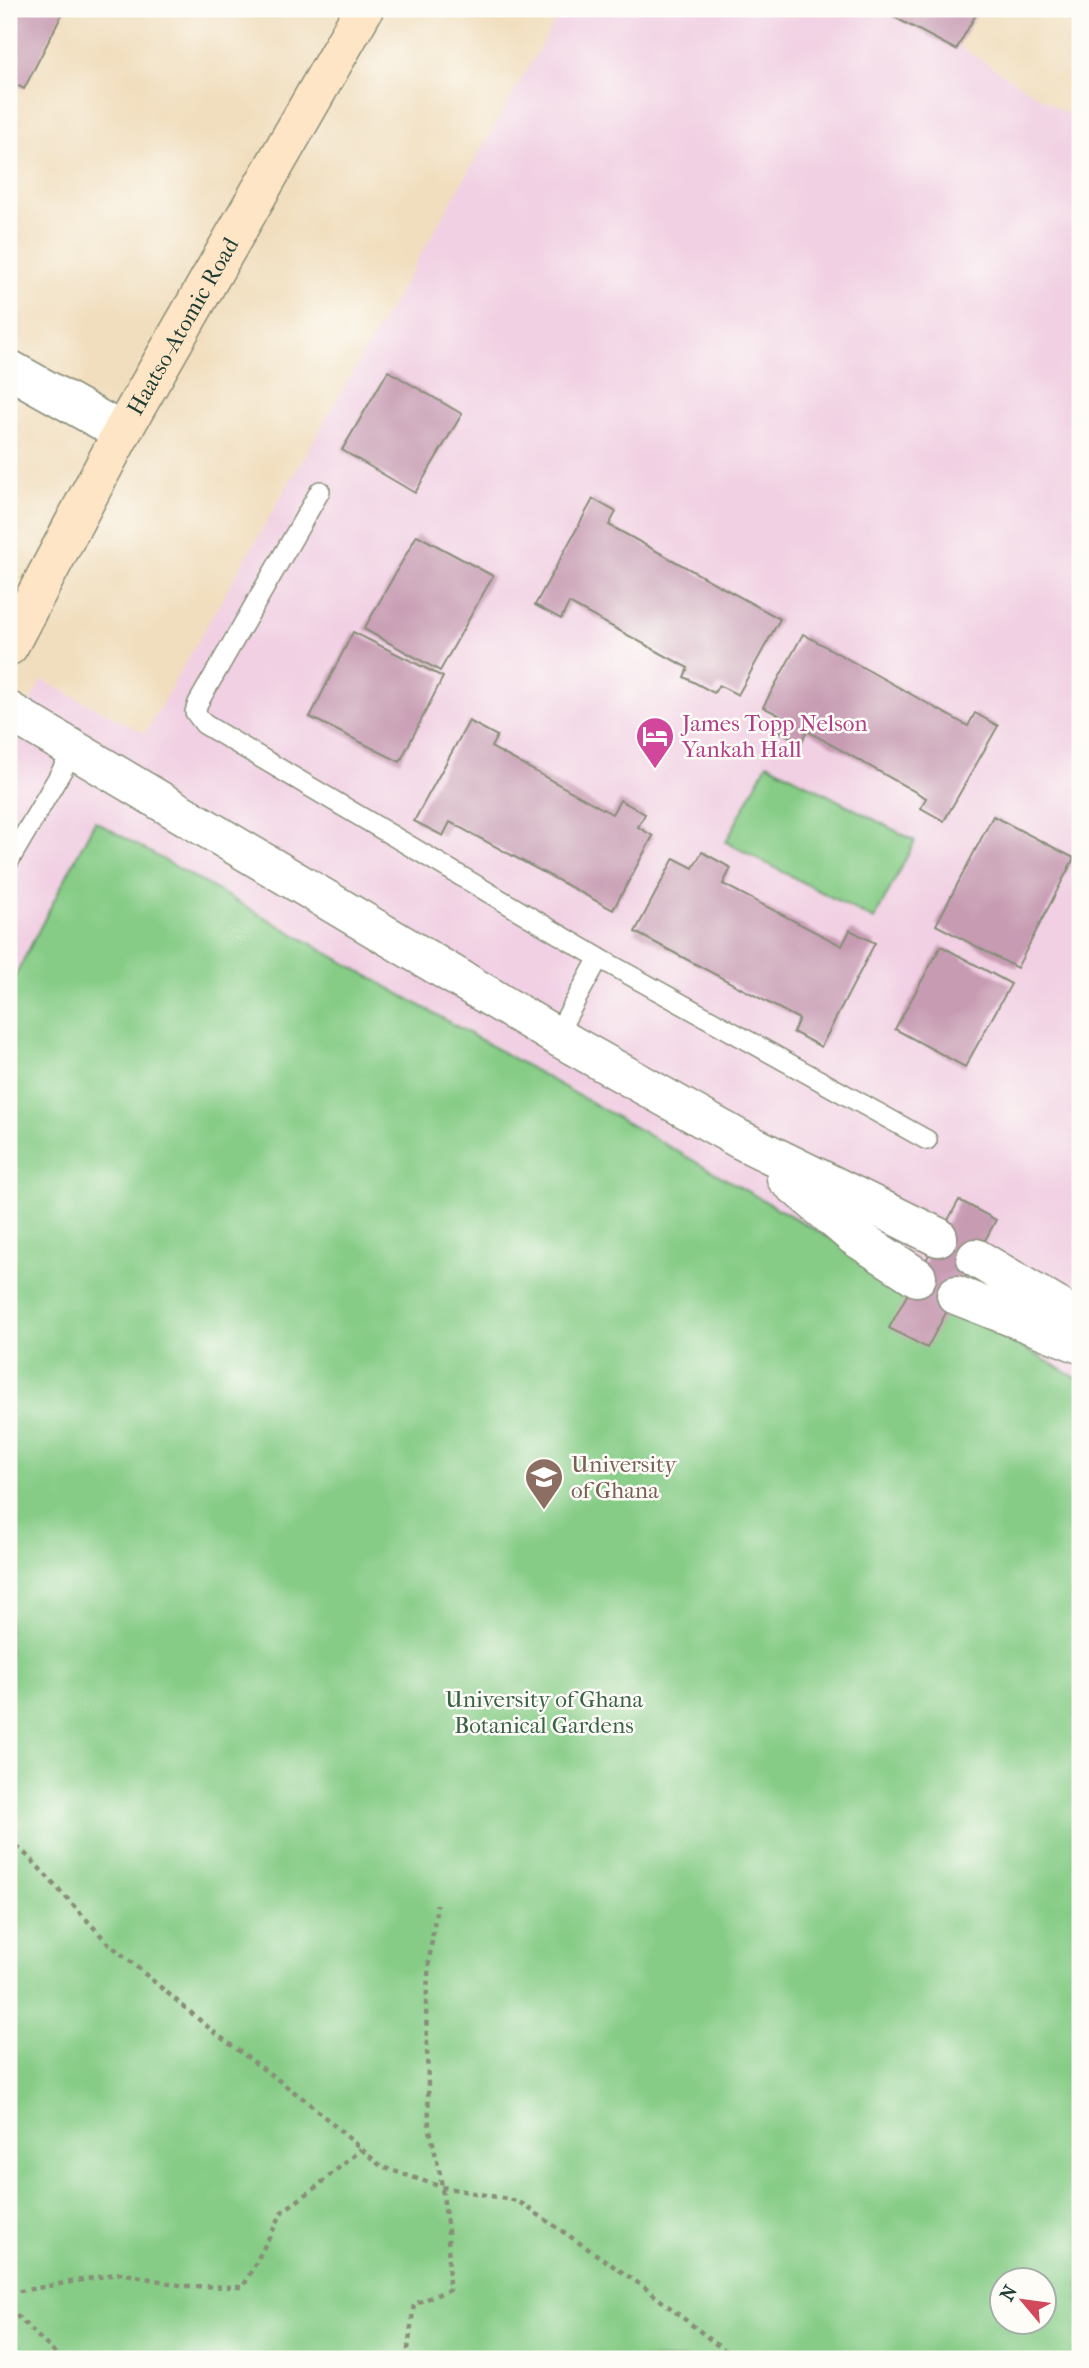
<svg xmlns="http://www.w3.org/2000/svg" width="1089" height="2368" font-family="'IM FELL French Canon',serif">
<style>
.built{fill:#f1d0e3;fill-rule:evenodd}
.green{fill:#86cc86;stroke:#52845d;stroke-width:2;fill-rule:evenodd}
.building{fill:#c79cb3}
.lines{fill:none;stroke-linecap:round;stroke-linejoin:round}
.service-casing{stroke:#888e79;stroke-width:22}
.minor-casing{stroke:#888e79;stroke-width:41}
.tertiary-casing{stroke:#888e79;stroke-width:41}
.secondary-casing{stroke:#888e79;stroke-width:41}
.path{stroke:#888e79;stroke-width:4.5;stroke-dasharray:5 5;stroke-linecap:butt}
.service{stroke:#fff;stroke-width:19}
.minor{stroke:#fff;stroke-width:38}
.tertiary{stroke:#fff;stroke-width:38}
.secondary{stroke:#fee5c5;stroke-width:38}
.labels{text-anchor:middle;stroke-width:5;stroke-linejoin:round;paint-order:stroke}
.street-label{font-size:23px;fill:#1f3d34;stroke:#fdfcf7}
.hotel-label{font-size:23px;fill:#b23c85;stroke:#fdfcf7;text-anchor:start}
.education-label{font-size:23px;fill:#785e54;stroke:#fdfcf7;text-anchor:start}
.park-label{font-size:23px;fill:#396148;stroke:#fdfcf7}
</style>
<rect width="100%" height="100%" fill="#fdfcf7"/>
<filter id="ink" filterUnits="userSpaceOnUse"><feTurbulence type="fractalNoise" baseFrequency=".0143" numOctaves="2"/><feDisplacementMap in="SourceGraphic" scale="14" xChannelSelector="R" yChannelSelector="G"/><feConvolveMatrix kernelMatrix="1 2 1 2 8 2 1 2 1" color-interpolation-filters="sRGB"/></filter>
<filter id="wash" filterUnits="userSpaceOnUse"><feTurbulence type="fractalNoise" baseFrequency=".00686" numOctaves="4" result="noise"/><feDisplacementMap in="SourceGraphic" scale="28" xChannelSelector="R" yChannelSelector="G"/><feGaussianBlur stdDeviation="1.57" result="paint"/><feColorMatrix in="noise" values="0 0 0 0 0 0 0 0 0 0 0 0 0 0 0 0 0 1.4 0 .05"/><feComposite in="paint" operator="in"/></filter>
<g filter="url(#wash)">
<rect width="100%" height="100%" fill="#f1debe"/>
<!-- built -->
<path class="built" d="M 562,9 L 900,9 L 1067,114 L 1080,97 L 1080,2359 L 9,2359 L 9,741 L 42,680 L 145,733 ZM 1002,2280 L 1044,2280 L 1044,2322 L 1002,2322 Z"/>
<!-- green -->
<g class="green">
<path d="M 767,763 L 915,841 L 874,920 L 726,842 Z"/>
<path d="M 95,821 L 1080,1380 L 1080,2359 L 9,2359 L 9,988 ZM 1002,2280 L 1044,2280 L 1044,2322 L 1002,2322 Z"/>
</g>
<g id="blocks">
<!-- building -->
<g class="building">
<path d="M 9,9 L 65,9 L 24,89 L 9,81 Z"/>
<path d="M 879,9 L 979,9 L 956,50 Z"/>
<path d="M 388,371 L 462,414 L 415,493 L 342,450 Z"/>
<path d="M 593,499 L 616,512 L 609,525 L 780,619 L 738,695 L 719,685 L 714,693 L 684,677 L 688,668 L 569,603 L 561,619 L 535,605 Z"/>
<path d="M 417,535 L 493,576 L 440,671 L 364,629 Z"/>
<path d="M 353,632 L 443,677 L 400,762 L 310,717 Z"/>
<path d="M 803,634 L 968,726 L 975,713 L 998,726 L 944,821 L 921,808 L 926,798 L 807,731 L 801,743 L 772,727 L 779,715 L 763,707 Z"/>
<path d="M 469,721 L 497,736 L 491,747 L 612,814 L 620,800 L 645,814 L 638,827 L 653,836 L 613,910 L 450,822 L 443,836 L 414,821 Z"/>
<path d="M 993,816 L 1074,858 L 1017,968 L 936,925 Z"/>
<path d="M 702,852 L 731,868 L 723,884 L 842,946 L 850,930 L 875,943 L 821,1047 L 793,1032 L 799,1019 L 635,932 L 674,858 L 693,868 Z"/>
<path d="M 941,946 L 1011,984 L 965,1067 L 895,1029 Z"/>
<path d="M 959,1200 L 996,1220 L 927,1348 L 889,1328 Z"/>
</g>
</g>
</g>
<g filter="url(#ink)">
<use href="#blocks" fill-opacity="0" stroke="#888e79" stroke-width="2"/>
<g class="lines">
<defs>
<g id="service">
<path d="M 320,491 L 198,703 L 195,712 L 204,724 L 599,958 L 927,1140"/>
<path d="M 9,861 L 74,750"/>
<path d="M 556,1036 L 599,958"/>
</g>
<g id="minor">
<path d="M 9,711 L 556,1036 L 739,1139 L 938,1237"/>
<path d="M 786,1178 L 854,1236 L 917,1277"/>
<path d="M 976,1258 L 1080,1320"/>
<path d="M 956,1295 L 1080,1344"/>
</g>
<path id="tertiary" d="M 9,369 L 122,432"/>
<g id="secondary">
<path id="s1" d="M 9,646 L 122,432 L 364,9"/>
</g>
</defs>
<!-- service casing -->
<use href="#service" class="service-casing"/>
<!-- minor casing -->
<use href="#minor" class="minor-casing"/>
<!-- tertiary casing -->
<use href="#tertiary" class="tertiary-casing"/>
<!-- secondary casing -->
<use href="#secondary" class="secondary-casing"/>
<!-- path -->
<g class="path">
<path d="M 9,1840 L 29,1857 L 107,1942 L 215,2033 L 305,2100 L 382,2167 L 442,2187 L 518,2201 L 644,2287 L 735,2359"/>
<path d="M 9,2293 L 121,2273 L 184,2286 L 243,2287 L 283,2211 L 315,2188 L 361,2149"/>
<path d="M 9,2308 L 61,2359"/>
<path d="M 412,2359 L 408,2349 L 414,2304 L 449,2290 L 448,2231 L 440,2174 L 429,2126 L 426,2005 L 429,1961 L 437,1904"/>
</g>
<!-- service -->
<use href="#service" class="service"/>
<!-- minor -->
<use href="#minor" class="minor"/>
<!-- tertiary -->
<use href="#tertiary" class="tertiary"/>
<!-- secondary -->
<use href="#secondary" class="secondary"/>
</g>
</g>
<!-- icons -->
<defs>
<symbol id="hotel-pin" viewBox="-11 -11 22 30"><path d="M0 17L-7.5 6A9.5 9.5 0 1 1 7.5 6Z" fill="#d1479c" stroke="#fdfcf7"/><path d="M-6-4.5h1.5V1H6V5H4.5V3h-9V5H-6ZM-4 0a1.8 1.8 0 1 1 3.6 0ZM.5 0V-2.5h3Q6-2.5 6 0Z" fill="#fff"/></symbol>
<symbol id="university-pin" viewBox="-11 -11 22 30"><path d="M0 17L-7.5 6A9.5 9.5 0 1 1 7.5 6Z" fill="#8d6e63" stroke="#fdfcf7"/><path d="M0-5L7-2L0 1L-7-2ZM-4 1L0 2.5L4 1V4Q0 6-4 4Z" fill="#fff"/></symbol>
</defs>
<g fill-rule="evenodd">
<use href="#hotel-pin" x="633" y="714" width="44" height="60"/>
<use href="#university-pin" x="522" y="1455" width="44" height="60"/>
</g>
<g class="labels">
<!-- street labels -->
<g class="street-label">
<text dy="8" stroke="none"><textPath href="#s1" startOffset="364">Haatso-Atomic Road</textPath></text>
</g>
<!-- hotel labels -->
<g class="hotel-label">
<text x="682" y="731">James Topp Nelson<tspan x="682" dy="26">Yankah Hall</tspan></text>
</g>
<!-- education labels -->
<g class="education-label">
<text x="571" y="1472">University<tspan x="571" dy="26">of Ghana</tspan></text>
</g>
<!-- park labels -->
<g class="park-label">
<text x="544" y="1707">University of Ghana<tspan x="544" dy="26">Botanical Gardens</tspan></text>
</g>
</g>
<!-- margin -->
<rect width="1089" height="2368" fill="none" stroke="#fdfcf7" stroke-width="35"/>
<!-- north arrow -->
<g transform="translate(1023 2301) rotate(299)"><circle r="33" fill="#fdfcf7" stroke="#a4b0a9" stroke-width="2"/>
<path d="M0-5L12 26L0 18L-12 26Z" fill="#d1495b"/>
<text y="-10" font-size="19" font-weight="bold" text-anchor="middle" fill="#1f3d34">N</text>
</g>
</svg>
